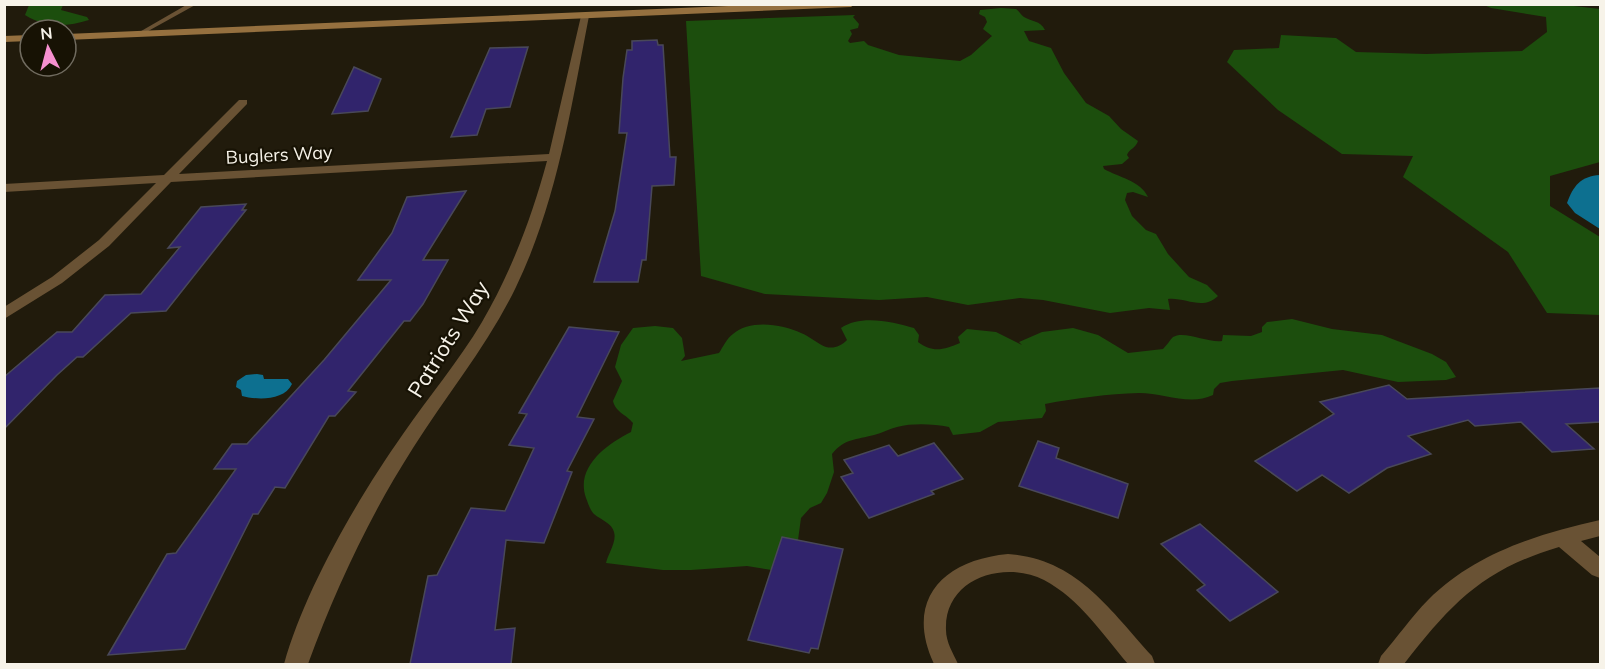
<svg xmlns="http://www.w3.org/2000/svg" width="1605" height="669" font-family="Mulish,sans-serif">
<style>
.green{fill:#1c4e0d}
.water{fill:#0d7090}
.building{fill:#31246c;stroke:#494859;stroke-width:1.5}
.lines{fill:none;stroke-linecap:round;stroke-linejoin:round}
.service{fill:#695234;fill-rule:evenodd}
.minor{fill:#695234;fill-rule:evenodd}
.secondary{fill:#95703f;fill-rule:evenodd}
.labels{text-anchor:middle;stroke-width:4.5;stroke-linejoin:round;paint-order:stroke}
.far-street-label{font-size:18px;fill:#f7f3e9;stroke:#171204}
.street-label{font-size:22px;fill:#f7f3e9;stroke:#171204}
</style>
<rect width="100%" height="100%" fill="#211b0c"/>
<!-- green -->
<g class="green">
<path d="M 29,5 L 63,5 L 61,10 L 87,17 L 89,20 C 67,27 45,28 25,15 Z"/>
<path d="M 1565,5 L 1600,9 L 1600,162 L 1550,176 L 1550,206 L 1600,237 L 1600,315 L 1547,313 L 1508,252 L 1403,177 L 1413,156 L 1342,154 L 1278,110 L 1227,62 L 1234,50 L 1279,48 L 1281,35 L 1336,38 L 1356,52 L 1426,54 L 1522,51 L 1547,32 L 1546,17 L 1491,8 L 1484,5 Z"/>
<path d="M 1001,8 L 1016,9 C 1019,11 1021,15 1024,17 C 1032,22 1040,20 1045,30 L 1024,31 L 1029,41 L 1051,48 L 1064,73 L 1086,103 L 1109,116 L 1121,129 L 1138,141 C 1136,148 1129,149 1127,155 L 1129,158 L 1122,164 L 1103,166 L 1104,169 C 1118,177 1141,181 1148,197 L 1133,192 L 1127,193 L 1125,200 L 1132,216 L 1146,230 L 1156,234 L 1168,254 L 1189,277 L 1207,285 L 1218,296 C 1203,311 1185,297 1168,299 L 1170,310 L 1149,308 L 1110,313 L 1043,300 L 1020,298 L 968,305 L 927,297 L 879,300 L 765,294 L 701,276 L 686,21 L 855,15 L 853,17 L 859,24 L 858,28 L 850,30 L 852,34 L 848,41 L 850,43 L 864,41 L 868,45 L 899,55 L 960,61 L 971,55 L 992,36 L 983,29 L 987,22 L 985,17 L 979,14 L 980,10 Z"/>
<path d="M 1292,319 L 1332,329 L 1382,335 L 1395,340 L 1432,354 L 1446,362 L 1456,377 L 1446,380 L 1398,382 L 1343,370 L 1232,381 L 1220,383 L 1214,389 L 1213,395 C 1190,406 1164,393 1139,393 C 1108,394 1076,398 1045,404 L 1046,411 L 1042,418 L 998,422 L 980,432 L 953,435 L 949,427 C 933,424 913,423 897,427 C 889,429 882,433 874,435 C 856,440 845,438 832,454 L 834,472 L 827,493 L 821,503 L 810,508 L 801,518 L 798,540 L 794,549 L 772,570 L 747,566 L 691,570 L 663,570 L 606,563 C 608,554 617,542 614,532 C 612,523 601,520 594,514 C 590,510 588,503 586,498 C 575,467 607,444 631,432 L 633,423 C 626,414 616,413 613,401 L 622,381 L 615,367 L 621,345 L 633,328 L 655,326 L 673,328 L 682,338 L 685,356 L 681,361 L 719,353 C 723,347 727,338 733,334 C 749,319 783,324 801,333 C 809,336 818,344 826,347 C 834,349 841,346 847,340 L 841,328 C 861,314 893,322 914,328 L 919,335 L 918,342 C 932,353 944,350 960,343 L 958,337 L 967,329 L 996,332 L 1022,345 L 1019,342 L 1042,332 L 1073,328 L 1098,335 L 1128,353 L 1163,349 C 1167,345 1170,340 1173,337 C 1184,330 1208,343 1222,341 L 1223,335 L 1251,336 L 1262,332 L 1262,327 L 1267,322 Z"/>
</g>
<!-- water -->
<g class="water">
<path d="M 1600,175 L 1600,229 L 1575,213 L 1567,203 C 1573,186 1581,176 1600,175 Z"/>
<path d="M 257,374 L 263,375 L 264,379 L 288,379 L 292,384 C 284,401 257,400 242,396 L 241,390 L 236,387 L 237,381 L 246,375 Z"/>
</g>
<!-- building -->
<g class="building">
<path d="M 657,40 L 658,45 L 663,45 L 670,157 L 676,157 L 674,185 L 652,186 L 646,260 L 642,260 L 638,282 L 594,282 L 615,211 L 627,133 L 619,133 L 623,78 L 627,50 L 632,50 L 632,41 Z"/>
<path d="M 528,47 L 510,107 L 486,109 L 477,135 L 451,137 L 490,48 Z"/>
<path d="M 354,67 L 381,79 L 368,111 L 332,114 Z"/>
<path d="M 466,191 L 423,260 L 448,260 L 423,304 L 410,321 L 404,321 L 348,391 L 356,392 L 335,416 L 329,416 L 285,488 L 275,487 L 258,514 L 253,514 L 185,649 L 108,655 L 167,554 L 176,553 L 236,469 L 214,469 L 232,444 L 247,444 L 324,360 L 391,280 L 358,280 L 392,233 L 407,197 Z"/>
<path d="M 246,204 L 242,210 L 246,210 L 166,311 L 131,313 L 83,357 L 77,357 L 57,375 L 4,429 L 4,377 L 57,332 L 72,332 L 105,295 L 141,294 L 180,247 L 168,248 L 201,207 Z"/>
<path d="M 569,327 L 619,332 L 577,417 L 594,419 L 567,471 L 572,472 L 544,543 L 506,540 L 495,630 L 515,628 L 511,664 L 410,664 L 428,576 L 437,575 L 471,508 L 505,511 L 534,448 L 509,445 L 527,414 L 519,413 Z"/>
<path d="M 1389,385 L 1407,399 L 1600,388 L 1600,422 L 1566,424 L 1594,449 L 1552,452 L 1521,422 L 1475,426 L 1468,420 L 1408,436 L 1431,454 L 1387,468 L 1349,493 L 1322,475 L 1297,491 L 1255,461 L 1334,414 L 1320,402 Z"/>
<path d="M 1038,441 L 1059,448 L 1056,458 L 1128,484 L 1118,518 L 1019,486 Z"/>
<path d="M 934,443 L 963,479 L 931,491 L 934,494 L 869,518 L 841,477 L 853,473 L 844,460 L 889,445 L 898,456 Z"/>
<path d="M 1200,524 L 1278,592 L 1230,621 L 1197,590 L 1205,585 L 1161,544 Z"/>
<path d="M 782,537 L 843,549 L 818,649 L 811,648 L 809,653 L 748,640 Z"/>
</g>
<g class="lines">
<!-- service -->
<path class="service" d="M 188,4 L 197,4 L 141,35 L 136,34 Z"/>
<!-- minor -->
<g class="minor">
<path d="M 585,13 L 589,16 C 571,108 557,202 516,287 C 488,345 447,394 413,448 C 369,517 336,588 308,664 L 284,664 C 305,589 358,498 403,434 C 429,396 459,361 482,322 C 511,272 532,217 547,161 L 171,182 L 109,246 L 62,283 L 4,319 L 4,307 L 52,277 L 99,240 L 156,183 L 4,192 L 4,184 L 164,175 L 239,100 L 247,100 L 247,104 L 179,174 L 549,154 L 581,16 Z"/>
<path d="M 1600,520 L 1600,536 L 1581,541 L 1600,557 L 1600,578 L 1592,575 L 1559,547 C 1482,570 1452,603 1404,664 L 1378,664 L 1381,656 C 1397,638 1411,617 1428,600 C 1475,553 1538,534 1600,520 Z"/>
<path d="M 1008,554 C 1077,559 1109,609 1152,656 L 1155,664 L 1128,664 C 1103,635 1080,599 1044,580 C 1004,560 944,578 946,630 C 946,642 953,653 958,664 L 934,664 C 904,600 943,560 1008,554 Z"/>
</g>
<!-- secondary -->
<g class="secondary">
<path d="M 777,4 L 855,4 L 851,7 L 66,40 L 66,34 Z"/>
<path d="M 30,35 L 30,41 L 4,42 L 4,36 Z"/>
</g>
</g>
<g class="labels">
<!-- far-street labels -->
<g class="far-street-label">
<text transform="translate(279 155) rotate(-3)" y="6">Buglers Way</text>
</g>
<!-- street labels -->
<g class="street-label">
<text transform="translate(448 339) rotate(-58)" y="8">Patriots Way</text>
</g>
</g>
<!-- border -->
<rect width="1605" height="669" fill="none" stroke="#f7f3e9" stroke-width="12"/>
<!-- north arrow -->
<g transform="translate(48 48) rotate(354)"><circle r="28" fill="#171204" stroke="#716c60" stroke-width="1.5"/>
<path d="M0-4.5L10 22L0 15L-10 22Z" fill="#f690d0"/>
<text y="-9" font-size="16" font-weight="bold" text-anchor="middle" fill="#f7f3e9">N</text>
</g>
</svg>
